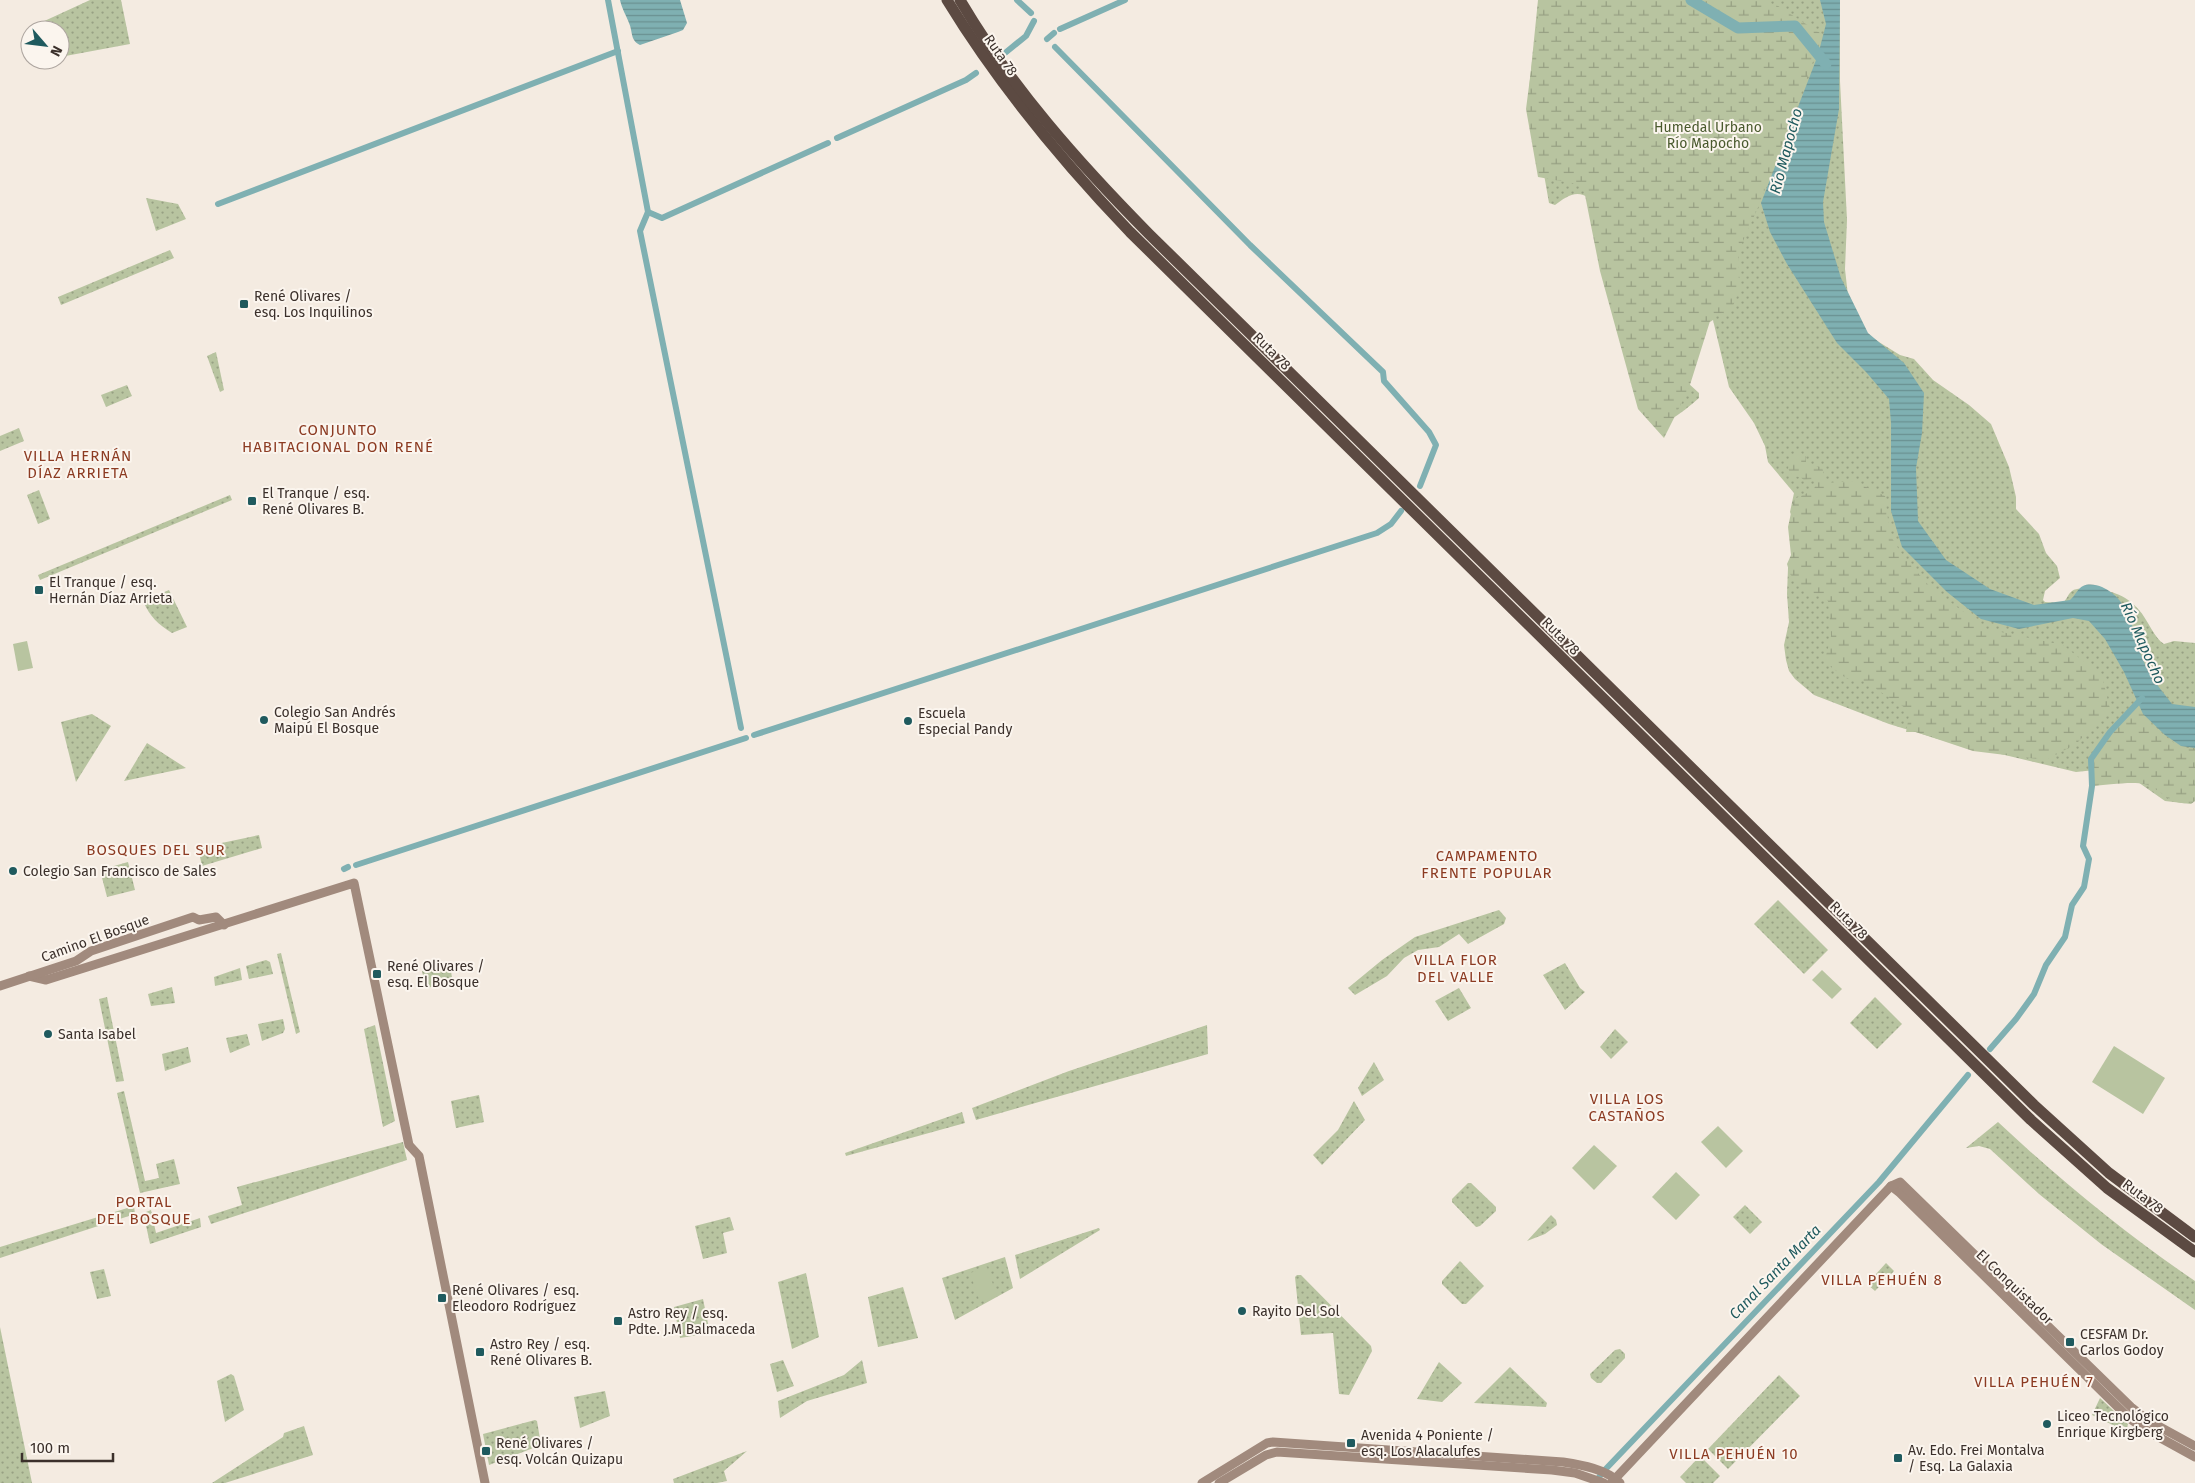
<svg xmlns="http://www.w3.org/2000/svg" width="2195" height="1483" font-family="'Fira Sans',sans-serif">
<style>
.grass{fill:url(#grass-dots)}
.wetland{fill:url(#wetland-marsh)}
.garden{fill:#b8c4a0}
.water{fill:url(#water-rules)}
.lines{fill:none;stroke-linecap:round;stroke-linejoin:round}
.canal{stroke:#7fb0b2;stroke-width:6}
.river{stroke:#7fb0b2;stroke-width:11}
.secondary{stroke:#a18a7d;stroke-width:9}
.highway{stroke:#5c4a42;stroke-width:11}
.poi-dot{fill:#1f5a5e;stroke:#fbf5ee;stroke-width:2}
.labels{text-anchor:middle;stroke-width:4;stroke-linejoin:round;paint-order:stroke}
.street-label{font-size:14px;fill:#3b302b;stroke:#fbf5ee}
.park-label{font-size:14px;fill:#4a5a2e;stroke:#fbf5ee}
.poi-label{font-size:14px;fill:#3b302b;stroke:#fbf5ee;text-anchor:start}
.water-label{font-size:15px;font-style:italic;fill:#1f5a5e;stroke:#fbf5ee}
.neighbourhood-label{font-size:15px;letter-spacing:1px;fill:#8c3b22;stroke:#fbf5ee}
</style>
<defs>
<pattern id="grass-dots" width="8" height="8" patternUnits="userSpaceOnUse" patternTransform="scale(1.25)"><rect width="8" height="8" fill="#b8c4a0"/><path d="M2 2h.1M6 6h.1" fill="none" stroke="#97a083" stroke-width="1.8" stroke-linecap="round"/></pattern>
<pattern id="wetland-marsh" width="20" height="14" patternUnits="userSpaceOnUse" patternTransform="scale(1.25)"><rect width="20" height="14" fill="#b8c4a0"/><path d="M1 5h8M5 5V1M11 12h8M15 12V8" fill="none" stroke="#97a083"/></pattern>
<pattern id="water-rules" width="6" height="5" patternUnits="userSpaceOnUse" patternTransform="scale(1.25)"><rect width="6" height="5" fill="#7fb0b2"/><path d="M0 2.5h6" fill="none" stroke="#699091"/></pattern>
</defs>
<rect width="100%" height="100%" fill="#f4ebe1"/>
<!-- grass -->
<g class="grass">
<path d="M 90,0 L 121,0 L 130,44 L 60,57 L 60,30 L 30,30 L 30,40 L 27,29 Z"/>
<path d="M 1538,0 L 1840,0 L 1840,81 L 1847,220 L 1845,269 L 1848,296 L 1861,331 L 1900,355 L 1914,359 L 1933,380 L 1969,405 L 1991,424 L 2009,467 L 2016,497 L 2016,509 L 2039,534 L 2046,553 L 2057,566 L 2060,578 L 2045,591 L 2043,600 L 2045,602 L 2063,603 C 2067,599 2068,594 2072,591 C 2076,588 2082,589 2087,589 C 2107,589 2126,594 2139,610 C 2148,620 2154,638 2164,644 L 2174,641 L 2195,643 L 2195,801 L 2191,804 L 2165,801 L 2135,780 L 2095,770 L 2076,772 L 1938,739 L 1889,724 L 1814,695 L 1795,679 L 1789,671 L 1786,660 L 1784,645 L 1789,622 L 1787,594 L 1788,568 L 1794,554 L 1792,517 L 1790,512 L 1794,493 L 1768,462 L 1765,446 L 1754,423 L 1729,387 L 1713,320 L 1710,322 L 1706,319 L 1688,383 L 1699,393 L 1699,398 C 1692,404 1678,416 1671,419 L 1589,198 C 1576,189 1566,197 1555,205 L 1549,203 L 1529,89 Z"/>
<path d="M 146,198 L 178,204 L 186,219 L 156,231 Z"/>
<path d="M 170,250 L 174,258 L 61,305 L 58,297 Z"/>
<path d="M 216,352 L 224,390 L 220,392 L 207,356 Z"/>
<path d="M 127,385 L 132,396 L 106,407 L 101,395 Z"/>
<path d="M 19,428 L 24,441 L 0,451 L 0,436 Z"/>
<path d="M 39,490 L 50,519 L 38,524 L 27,495 Z"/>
<path d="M 230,495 L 232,500 L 40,580 L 38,575 Z"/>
<path d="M 169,590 L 187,627 L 172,633 C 158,624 150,617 143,601 Z"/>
<path d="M 92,714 L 111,726 L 76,782 L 61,722 Z"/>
<path d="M 147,743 L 186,768 L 124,781 Z"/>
<path d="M 259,835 L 262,848 L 202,866 L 198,848 Z"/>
<path d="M 128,862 L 135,890 L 107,897 L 100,870 Z"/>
<path d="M 1778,900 L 1828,950 L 1804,974 L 1754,924 Z"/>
<path d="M 1499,910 L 1506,918 L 1504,924 L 1468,944 L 1459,934 L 1439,947 L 1418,950 L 1404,958 L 1387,976 L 1355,995 L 1348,988 L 1382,960 L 1415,937 Z"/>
<path d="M 281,953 L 300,1032 L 296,1034 L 277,954 Z"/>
<path d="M 266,960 L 270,962 L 273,974 L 249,979 L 246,966 Z"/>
<path d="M 1565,963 L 1580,988 L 1585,992 L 1565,1010 L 1543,975 Z"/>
<path d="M 450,966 L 453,983 L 426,988 L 422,971 Z"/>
<path d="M 240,968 L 242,980 L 215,986 L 214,977 Z"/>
<path d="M 172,987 L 175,1003 L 151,1006 L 148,994 Z"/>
<path d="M 1459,988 L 1471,1008 L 1448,1021 L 1435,1001 Z"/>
<path d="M 107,997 L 124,1081 L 116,1082 L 99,999 Z"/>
<path d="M 1875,997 L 1902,1024 L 1877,1049 L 1850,1023 Z"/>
<path d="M 283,1019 L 285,1029 L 283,1033 L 262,1041 L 258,1024 Z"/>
<path d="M 375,1025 L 395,1121 L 383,1127 L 364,1029 Z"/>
<path d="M 1207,1025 L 1208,1054 L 976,1120 L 972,1108 L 1069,1071 Z"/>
<path d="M 1615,1029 L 1628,1042 L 1611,1059 L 1600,1047 Z"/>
<path d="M 247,1034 L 250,1045 L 230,1053 L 226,1038 Z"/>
<path d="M 188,1047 L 191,1062 L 165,1071 L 162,1054 Z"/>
<path d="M 1374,1062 L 1384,1080 L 1362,1096 L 1358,1088 Z"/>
<path d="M 124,1091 L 145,1181 L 159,1178 L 156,1164 L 174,1159 L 180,1184 L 140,1193 L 117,1093 Z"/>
<path d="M 479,1095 L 484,1122 L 456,1128 L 451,1101 Z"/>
<path d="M 1354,1101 L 1365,1120 L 1322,1165 L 1313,1155 L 1338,1130 Z"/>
<path d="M 962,1112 L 965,1123 L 846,1156 L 845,1153 Z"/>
<path d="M 1998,1122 C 2060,1180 2124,1233 2195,1281 L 2195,1310 L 2101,1244 L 2039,1194 L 1990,1149 L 1979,1146 L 1966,1148 Z"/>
<path d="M 403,1142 L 407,1160 L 211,1224 L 208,1216 L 242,1205 L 237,1187 Z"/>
<path d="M 1468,1183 L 1471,1183 L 1496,1207 L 1496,1211 L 1480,1226 L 1476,1227 L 1452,1202 L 1452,1199 Z"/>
<path d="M 1745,1205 L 1762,1222 L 1750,1234 L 1733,1217 Z"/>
<path d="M 134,1206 L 135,1214 L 0,1258 L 0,1247 Z"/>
<path d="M 151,1210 L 156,1233 L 200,1218 L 201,1227 L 150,1244 L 144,1216 L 146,1212 Z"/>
<path d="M 1551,1215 L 1556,1220 L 1557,1225 L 1545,1234 L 1527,1241 Z"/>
<path d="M 730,1217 L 734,1230 L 723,1233 L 727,1253 L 703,1259 L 695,1226 Z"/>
<path d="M 1099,1228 L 1100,1230 L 1020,1279 L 1015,1255 Z"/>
<path d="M 1005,1257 L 1013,1288 L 955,1320 L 942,1278 Z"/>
<path d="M 1460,1261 L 1484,1286 L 1466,1304 L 1462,1304 L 1442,1284 L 1442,1281 Z"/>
<path d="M 1886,1263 L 1894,1271 L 1875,1291 L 1867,1284 Z"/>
<path d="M 104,1269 L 111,1296 L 97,1299 L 90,1272 Z"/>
<path d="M 806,1273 L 819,1337 L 792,1349 L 778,1282 Z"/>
<path d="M 1297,1275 L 1301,1275 L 1371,1346 L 1372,1351 L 1349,1395 L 1339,1394 L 1333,1333 L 1301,1335 L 1295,1277 Z"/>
<path d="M 903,1287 L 918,1338 L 878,1347 L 868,1297 Z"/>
<path d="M 703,1299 L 710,1333 L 680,1338 L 674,1307 Z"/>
<path d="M 0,1327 L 32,1483 L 0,1483 Z"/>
<path d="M 1620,1349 L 1625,1354 L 1625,1358 L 1601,1383 L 1597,1383 L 1591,1378 L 1590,1374 L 1615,1350 Z"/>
<path d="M 783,1360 L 794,1386 L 777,1392 L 770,1364 Z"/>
<path d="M 862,1360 L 867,1383 L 807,1401 L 780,1418 L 778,1401 L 844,1375 Z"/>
<path d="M 1439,1362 L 1462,1383 L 1442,1402 L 1417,1399 Z"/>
<path d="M 1510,1367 L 1547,1403 L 1546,1407 L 1474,1403 Z"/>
<path d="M 231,1374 L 234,1376 L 244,1410 L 225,1422 L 217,1381 Z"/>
<path d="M 1779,1375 L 1800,1396 L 1728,1469 L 1708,1449 Z"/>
<path d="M 605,1391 L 610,1416 L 580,1428 L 574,1397 Z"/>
<path d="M 2100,1398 L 2128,1424 L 2127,1428 L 2119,1424 L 2117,1427 L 2092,1415 Z"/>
<path d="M 535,1420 L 537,1421 L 541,1445 L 489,1465 L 483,1434 Z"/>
<path d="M 304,1426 L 313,1455 L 225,1483 L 212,1483 L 283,1437 L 284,1433 Z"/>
<path d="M 747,1451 L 724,1471 L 727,1481 L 717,1483 L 674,1483 L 673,1479 Z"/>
<path d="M 1700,1456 L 1720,1476 L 1713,1483 L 1686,1483 L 1680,1477 Z"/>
</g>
<!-- wetland -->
<g class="wetland">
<path d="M 1540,0 L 1761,0 L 1778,6 L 1823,35 L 1760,203 L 1738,252 L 1740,288 L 1731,311 L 1711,318 L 1689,388 L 1664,438 L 1638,409 L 1600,271 L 1583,185 L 1538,177 L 1526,109 Z"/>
<path d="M 1801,453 L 1806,456 L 1806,463 L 1812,466 L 1822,467 L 1826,483 L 1854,481 L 1885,496 L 1890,535 L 1903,556 L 1931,588 L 1987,629 L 2063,645 L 2102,676 L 2110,709 L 2076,744 L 2046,760 L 1973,751 L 1916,732 L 1906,732 L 1910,711 L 1862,680 C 1849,685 1837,670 1825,663 C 1825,653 1830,646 1831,636 C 1831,627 1829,610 1828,601 L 1821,595 L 1814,596 L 1801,587 L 1790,574 L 1787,564 L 1791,555 L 1788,527 L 1794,499 L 1814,490 L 1816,482 L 1814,479 L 1804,480 L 1800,477 L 1793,476 L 1788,469 L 1791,456 Z"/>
<path d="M 2139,705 C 2145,718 2169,743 2183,747 C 2187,748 2191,748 2195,748 L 2195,801 C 2172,810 2162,788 2144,784 C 2133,781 2105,785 2092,786 L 2091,759 L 2110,732 Z"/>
</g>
<!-- garden -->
<g class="garden">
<path d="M 27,641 L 33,668 L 18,671 L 13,644 Z"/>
<path d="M 1822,970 L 1842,989 L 1832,999 L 1812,980 Z"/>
<path d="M 2114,1046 L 2165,1078 L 2143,1114 L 2092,1082 Z"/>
<path d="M 1718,1126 L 1743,1151 L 1726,1168 L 1701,1142 Z"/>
<path d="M 1594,1145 L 1617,1166 L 1594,1190 L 1572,1168 Z"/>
<path d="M 1676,1172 L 1700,1195 L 1676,1220 L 1652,1197 Z"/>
<path d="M 987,1267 L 997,1296 L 980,1302 L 970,1273 Z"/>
</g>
<!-- water -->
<g class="water">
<path d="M 620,0 L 680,0 L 687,23 L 683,30 L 678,32 L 640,45 C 630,40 633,32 629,23 C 626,15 622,9 620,0 Z"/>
<path d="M 1820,0 L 1840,0 L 1839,109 L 1823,202 L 1824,222 L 1841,278 L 1868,333 L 1904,363 L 1924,393 L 1922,433 L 1916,468 L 1918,521 L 1946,560 L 1990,589 L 2034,605 L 2070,600 C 2075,596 2078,588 2083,586 C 2089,583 2097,585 2102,587 C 2132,600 2133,636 2144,662 C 2150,677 2162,691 2172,704 L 2195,707 L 2195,748 L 2181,746 L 2165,735 L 2143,714 L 2124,672 L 2105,639 L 2089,621 L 2073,618 L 2019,629 L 1981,619 L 1947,592 L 1902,547 L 1891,511 L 1891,423 L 1889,399 L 1866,372 L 1837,343 L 1787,264 L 1770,232 L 1761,203 L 1818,55 L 1826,24 Z"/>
</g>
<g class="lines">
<!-- canal -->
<g class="canal">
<path d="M 608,0 L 648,212 L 640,231 L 741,728"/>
<path d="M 1017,0 L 1031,13"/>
<path d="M 1060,29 L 1125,0"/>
<path d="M 1047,39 L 1054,33"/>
<path d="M 1055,47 L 1250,245 L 1383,372 L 1384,381 L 1429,432 L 1436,445 L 1420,486"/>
<path d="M 1005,53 L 1026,36 L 1034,21"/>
<path d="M 837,138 L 966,80 L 976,73"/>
<path d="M 218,204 L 618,51"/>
<path d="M 648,212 L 662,218 L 828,143"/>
<path d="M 754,735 L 1377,533 L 1391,524 L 1401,511"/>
<path d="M 356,865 L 746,738"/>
<path d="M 344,869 L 348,867"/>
<path d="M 1990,1049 L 2016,1019 L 2034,994 L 2046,965 L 2065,937 L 2072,905 L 2084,887 L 2089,859 L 2083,846 L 2092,786 L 2091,759 L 2110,732 L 2142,698"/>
<path d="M 1596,1483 L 1601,1474 L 1879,1182 L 1968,1075"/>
</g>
<!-- river -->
<path class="river" d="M 1691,0 L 1738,28 L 1795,26 L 1826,64"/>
<!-- secondary -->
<g class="secondary">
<path d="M 29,976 L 46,980 L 354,883 L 409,1145 L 419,1156 L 485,1483"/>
<path d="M 0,986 L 76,961 L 91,951 L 193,917 L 199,920 L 216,917 L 224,925"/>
<path d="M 1891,1186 L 1900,1193 L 2129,1418 L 2146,1430 L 2195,1457"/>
<path d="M 1202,1483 L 1267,1443 L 1273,1442 L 1563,1462 C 1582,1465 1606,1469 1620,1483"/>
<path d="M 1219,1483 L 1266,1455 L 1277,1452 L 1552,1470 L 1575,1473 L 1604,1483"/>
<path d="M 1611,1483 L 1891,1186 L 1900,1182 L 2131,1407 L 2149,1421 L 2195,1446"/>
</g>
<!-- highway -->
<g class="highway">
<path d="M 947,0 C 999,85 1061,160 1130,232 L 2031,1120 L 2107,1188 L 2195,1252"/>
<path d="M 960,0 C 1011,87 1079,163 1149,234 L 2034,1105 L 2109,1173 L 2195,1237"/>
</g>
</g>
<!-- markers -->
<g class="poi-dot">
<rect x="239" y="299" width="10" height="10" rx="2.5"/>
<rect x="247" y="496" width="10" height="10" rx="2.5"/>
<rect x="34" y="585" width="10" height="10" rx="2.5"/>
<circle cx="264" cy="720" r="5"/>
<circle cx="908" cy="721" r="5"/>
<circle cx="13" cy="871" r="5"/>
<rect x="372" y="969" width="10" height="10" rx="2.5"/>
<circle cx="48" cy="1034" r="5"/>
<rect x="437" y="1293" width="10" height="10" rx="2.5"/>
<circle cx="1242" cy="1311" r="5"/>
<rect x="613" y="1316" width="10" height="10" rx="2.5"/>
<rect x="2065" y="1337" width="10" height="10" rx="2.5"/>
<rect x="475" y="1347" width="10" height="10" rx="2.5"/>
<circle cx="2047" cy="1424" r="5"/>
<rect x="1346" y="1438" width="10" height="10" rx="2.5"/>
<rect x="481" y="1446" width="10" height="10" rx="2.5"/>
<rect x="1893" y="1453" width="10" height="10" rx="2.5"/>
</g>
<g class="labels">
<!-- street labels -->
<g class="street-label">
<text transform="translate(1001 55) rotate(55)" y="5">Ruta 78</text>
<text transform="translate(1272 351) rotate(45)" y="5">Ruta 78</text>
<text transform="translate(1561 636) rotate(45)" y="5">Ruta 78</text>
<text transform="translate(1849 920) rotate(45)" y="5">Ruta 78</text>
<text transform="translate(95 938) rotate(-20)" y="5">Camino El Bosque</text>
<text transform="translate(2143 1196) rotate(37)" y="5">Ruta 78</text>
<text transform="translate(2015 1287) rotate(44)" y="5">El Conquistador</text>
</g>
<!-- park labels -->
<g class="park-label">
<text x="1708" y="132">Humedal Urbano<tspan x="1708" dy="16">Río Mapocho</tspan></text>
</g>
<!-- poi labels -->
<g class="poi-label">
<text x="254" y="301">René Olivares /<tspan x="254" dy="16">esq. Los Inquilinos</tspan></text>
<text x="262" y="498">El Tranque / esq.<tspan x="262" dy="16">René Olivares B.</tspan></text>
<text x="49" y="587">El Tranque / esq.<tspan x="49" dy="16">Hernán Díaz Arrieta</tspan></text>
<text x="274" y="717">Colegio San Andrés<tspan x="274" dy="16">Maipú El Bosque</tspan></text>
<text x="918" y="718">Escuela<tspan x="918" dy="16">Especial Pandy</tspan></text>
<text x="23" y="876">Colegio San Francisco de Sales</text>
<text x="387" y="971">René Olivares /<tspan x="387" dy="16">esq. El Bosque</tspan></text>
<text x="58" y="1039">Santa Isabel</text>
<text x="452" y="1295">René Olivares / esq.<tspan x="452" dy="16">Eleodoro Rodríguez</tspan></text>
<text x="1252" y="1316">Rayito Del Sol</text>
<text x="628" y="1318">Astro Rey / esq.<tspan x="628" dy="16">Pdte. J.M Balmaceda</tspan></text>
<text x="2080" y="1339">CESFAM Dr.<tspan x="2080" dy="16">Carlos Godoy</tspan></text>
<text x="490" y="1349">Astro Rey / esq.<tspan x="490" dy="16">René Olivares B.</tspan></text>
<text x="2057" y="1421">Liceo Tecnológico<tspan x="2057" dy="16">Enrique Kirgberg</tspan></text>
<text x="1361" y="1440">Avenida 4 Poniente /<tspan x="1361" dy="16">esq. Los Alacalufes</tspan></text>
<text x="496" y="1448">René Olivares /<tspan x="496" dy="16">esq. Volcán Quizapu</tspan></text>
<text x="1908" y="1455">Av. Edo. Frei Montalva<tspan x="1908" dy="16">/ Esq. La Galaxia</tspan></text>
</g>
<!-- water labels -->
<g class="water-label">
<text transform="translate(1786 151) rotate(-75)" y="5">Río Mapocho</text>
<text transform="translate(2143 643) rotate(66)" y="5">Río Mapocho</text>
<text transform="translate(1775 1272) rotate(-46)" y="5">Canal Santa Marta</text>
</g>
<!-- neighbourhood labels -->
<g class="neighbourhood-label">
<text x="338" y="435">CONJUNTO<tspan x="338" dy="17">HABITACIONAL DON RENÉ</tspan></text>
<text x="78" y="461">VILLA HERNÁN<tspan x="78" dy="17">DÍAZ ARRIETA</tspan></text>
<text x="156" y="855">BOSQUES DEL SUR</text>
<text x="1487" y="861">CAMPAMENTO<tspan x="1487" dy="17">FRENTE POPULAR</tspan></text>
<text x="1456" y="965">VILLA FLOR<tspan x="1456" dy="17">DEL VALLE</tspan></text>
<text x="1627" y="1104">VILLA LOS<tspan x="1627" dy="17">CASTAÑOS</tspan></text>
<text x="144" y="1207">PORTAL<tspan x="144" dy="17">DEL BOSQUE</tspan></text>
<text x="1882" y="1285">VILLA PEHUÉN 8</text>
<text x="2034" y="1387">VILLA PEHUÉN 7</text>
<text x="1734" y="1459">VILLA PEHUÉN 10</text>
</g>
</g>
<!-- north arrow -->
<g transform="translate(45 45) rotate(118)"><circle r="24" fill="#fbf5ee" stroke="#aea6a0"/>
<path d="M0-4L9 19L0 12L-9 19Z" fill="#1f5a5e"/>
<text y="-8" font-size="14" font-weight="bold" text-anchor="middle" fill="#3b302b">N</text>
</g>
<!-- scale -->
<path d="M22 1453v8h91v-8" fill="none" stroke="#3b302b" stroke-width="2.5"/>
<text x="30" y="1453" font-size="15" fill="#3b302b" stroke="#fbf5ee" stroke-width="4" paint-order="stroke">100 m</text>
</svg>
